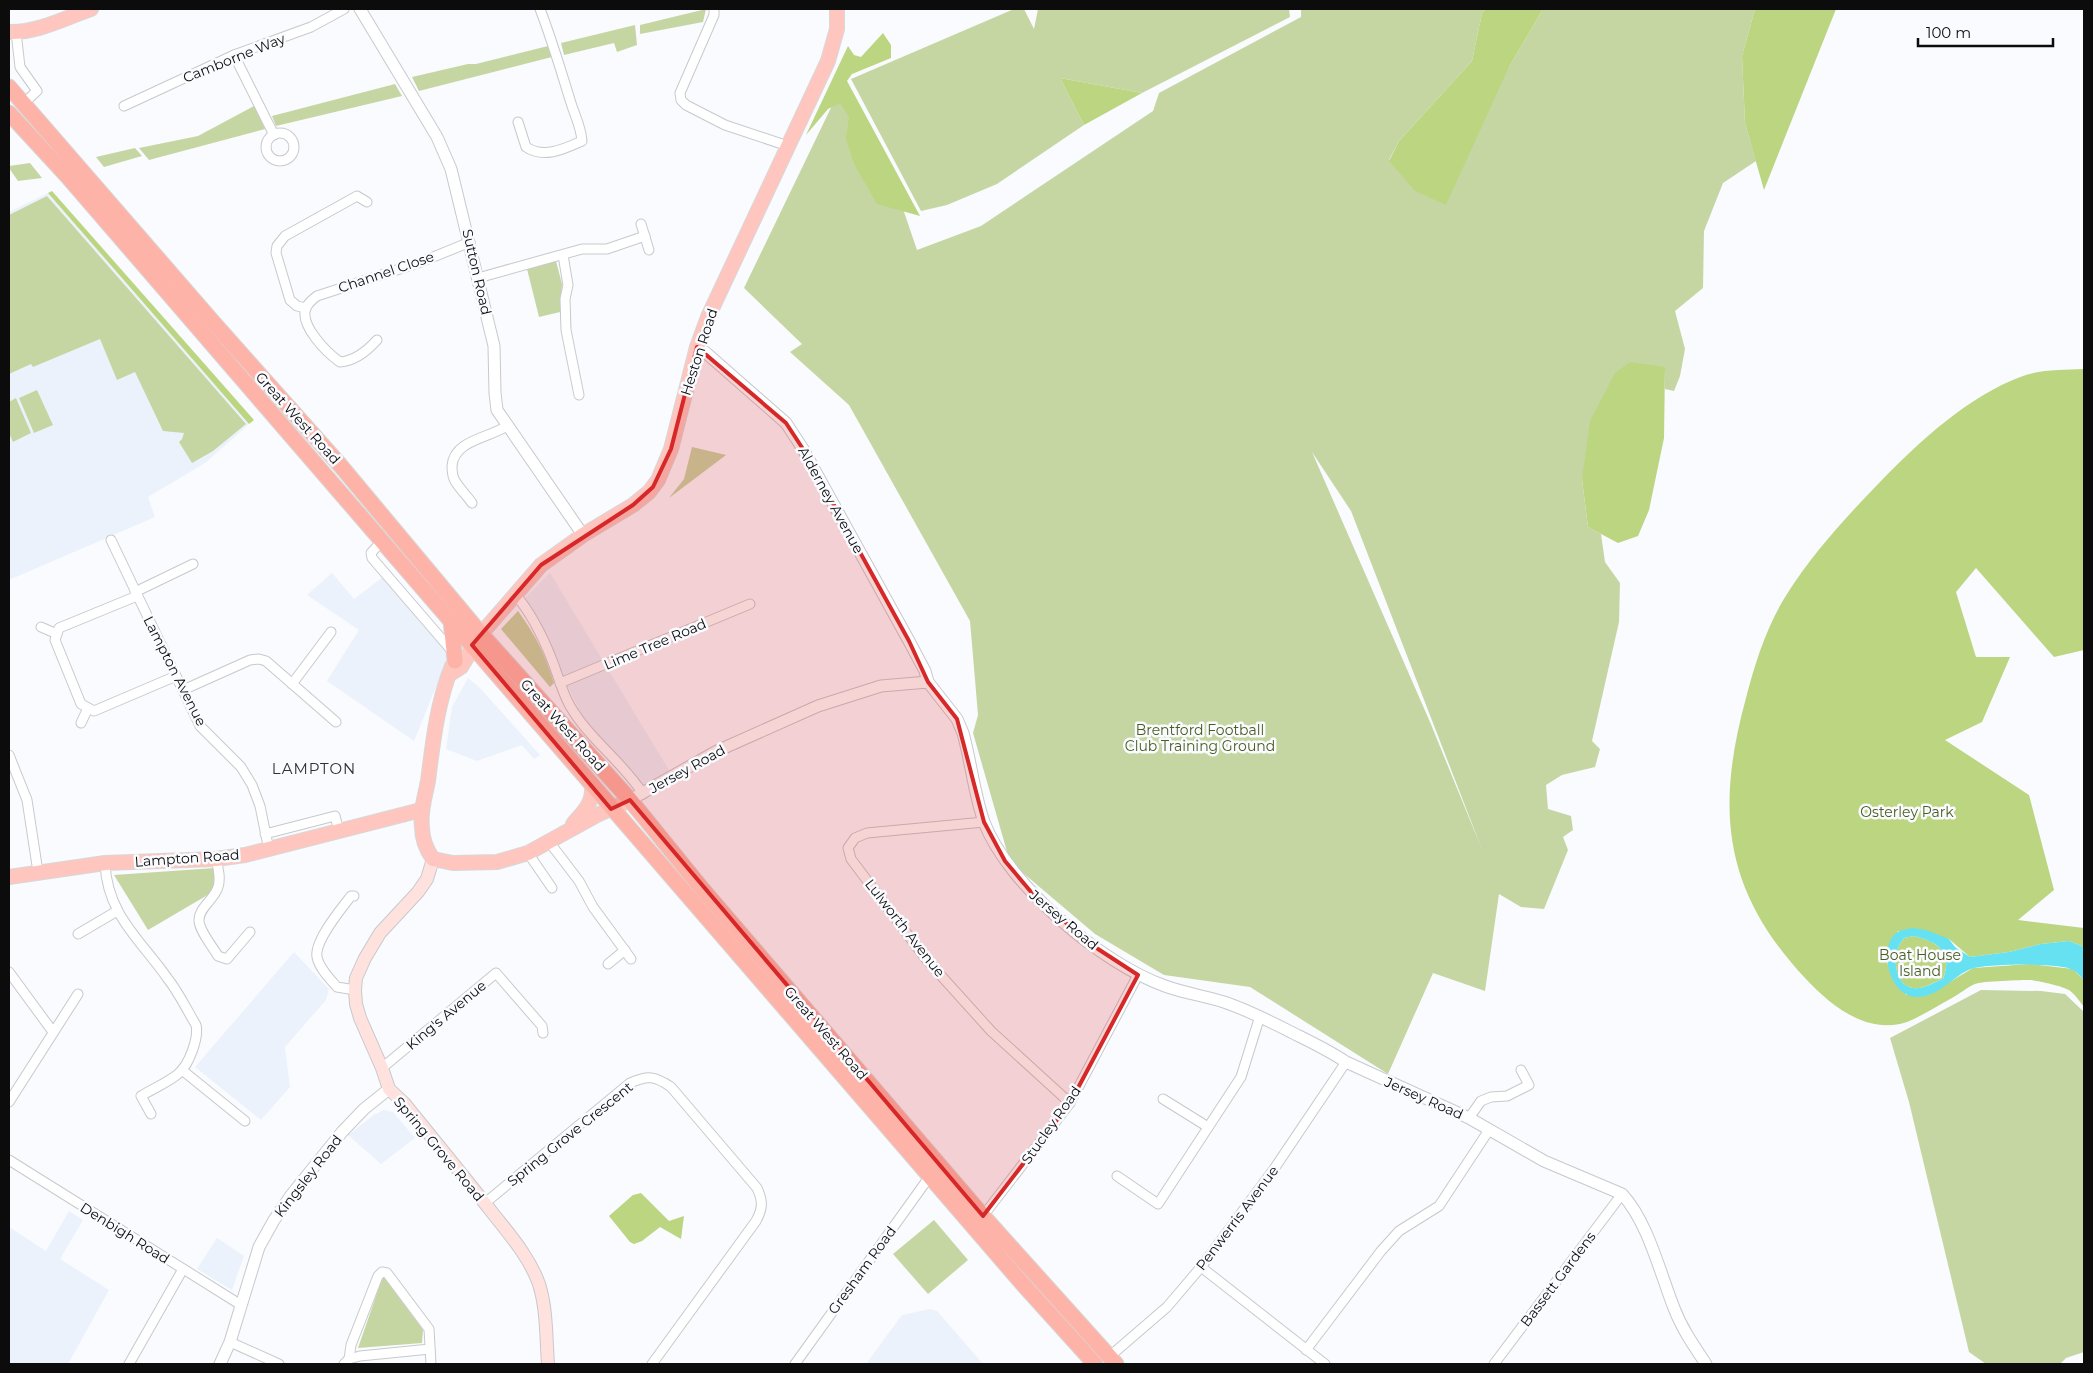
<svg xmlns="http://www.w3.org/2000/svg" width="2093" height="1373" font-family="Montserrat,sans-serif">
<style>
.built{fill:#ecf2fc}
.green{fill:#c6d6a3;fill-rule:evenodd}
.forest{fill:#bbd581}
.water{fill:#65e1f2;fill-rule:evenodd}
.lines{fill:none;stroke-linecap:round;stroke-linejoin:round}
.minor-casing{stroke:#c7c9cd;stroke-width:11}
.tertiary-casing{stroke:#c7c9cd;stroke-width:13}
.secondary-casing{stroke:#c7c9cd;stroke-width:14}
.primary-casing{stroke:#d8d8d8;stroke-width:16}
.trunk-casing{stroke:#d8d8d8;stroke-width:17}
.minor{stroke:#fff;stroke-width:9}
.tertiary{stroke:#fff;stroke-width:11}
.secondary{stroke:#ffe2de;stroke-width:12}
.primary{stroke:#fec6be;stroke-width:14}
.trunk{stroke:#feb3a8;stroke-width:15}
.marked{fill:#d62828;fill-opacity:0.2;stroke:#d62828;stroke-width:4;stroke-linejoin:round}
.labels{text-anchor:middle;stroke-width:5;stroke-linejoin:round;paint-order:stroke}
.street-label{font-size:14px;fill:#0c0c0d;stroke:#f9fbfe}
.park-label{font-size:14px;fill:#4c5c21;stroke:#f9fbfe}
.neighbourhood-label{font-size:15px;letter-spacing:1px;fill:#2f3133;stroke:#f9fbfe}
</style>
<rect width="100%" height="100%" fill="#f9fbfe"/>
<!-- built -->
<g class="built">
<path d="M 48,193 L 249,424 L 205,463 L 148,497 L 155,517 L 9,580 L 9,212 Z"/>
<path d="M 332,573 L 354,599 L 383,577 L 447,651 L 446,662 L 414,741 L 327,681 L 359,630 L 307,595 Z"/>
<path d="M 550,573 L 670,772 L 643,788 L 584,720 L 525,598 Z"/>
<path d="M 468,678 L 480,688 L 540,755 L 534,759 L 522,745 L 477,761 L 446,749 L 452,707 Z"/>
<path d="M 294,952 L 329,989 L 326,1000 L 285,1047 L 290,1087 L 261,1120 L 195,1067 Z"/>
<path d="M 384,1110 L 393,1112 L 415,1138 L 381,1164 L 348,1135 L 374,1115 Z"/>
<path d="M 69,1211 L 83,1220 L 60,1259 L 109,1290 L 68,1364 L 9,1364 L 9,1227 L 46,1251 Z"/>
<path d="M 217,1238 L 244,1256 L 232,1290 L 197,1269 Z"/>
<path d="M 930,1309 L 937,1311 L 983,1364 L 866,1364 L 902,1315 Z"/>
</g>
<!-- green -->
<g class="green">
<path d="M 706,9 L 703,22 L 640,34 L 640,25 Z"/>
<path d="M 1014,9 L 1024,9 L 1034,29 L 1038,9 L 1289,9 L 1290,17 L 1142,93 L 1060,78 L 1084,125 L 997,184 L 947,205 L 921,211 L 851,79 Z"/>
<path d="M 1301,9 L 1486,9 L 1482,13 L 1472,61 L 1399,141 L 1389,160 L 1509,67 L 1543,9 L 1755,9 L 1742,56 L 1745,123 L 1756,161 L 1723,183 L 1704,231 L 1703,288 L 1675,311 L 1685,349 L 1680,376 L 1674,391 L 1665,389 L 1665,367 L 1582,479 L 1588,527 L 1601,534 L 1605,562 L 1620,583 L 1619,622 L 1592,741 L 1600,749 L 1595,767 L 1562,775 L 1546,785 L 1548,809 L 1571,816 L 1573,830 L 1563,837 L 1568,850 L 1544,909 L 1521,907 L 1499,894 L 1485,991 L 1433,973 L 1388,1074 L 1250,987 L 1164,975 L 1095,934 L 1010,862 L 973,733 L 978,715 L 970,621 L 849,405 L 790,352 L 802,344 L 744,288 L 840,89 L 902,206 L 917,250 L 981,226 L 1153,111 L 1159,93 L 1301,17 ZM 1312,452 L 1351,511 L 1481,847 L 1430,722 Z"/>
<path d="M 635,25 L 637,45 L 617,52 L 614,43 L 564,55 L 561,43 Z"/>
<path d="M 548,46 L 552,57 L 419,91 L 412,77 L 468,64 L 476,64 Z"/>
<path d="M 395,84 L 402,96 L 276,126 L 272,116 Z"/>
<path d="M 254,106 L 265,129 L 149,160 L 139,148 L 198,136 Z"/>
<path d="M 135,148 L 142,156 L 104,167 L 96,157 Z"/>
<path d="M 30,163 L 42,178 L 18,181 L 9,168 L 9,166 Z"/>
<path d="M 47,196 L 246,424 L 213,451 L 192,463 L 179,442 L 182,439 L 184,433 L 163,431 L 135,372 L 117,380 L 100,339 L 33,367 L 31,364 L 9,374 L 9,215 Z"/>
<path d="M 556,261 L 562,284 L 560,312 L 539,317 L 527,269 Z"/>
<path d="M 37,390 L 53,425 L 34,433 L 19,398 Z"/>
<path d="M 16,398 L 31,433 L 13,442 L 9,433 L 9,402 Z"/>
<path d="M 692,447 L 726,455 L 669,498 L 684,479 Z"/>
<path d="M 518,611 C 537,638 544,652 554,683 L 550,687 L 501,629 Z"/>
<path d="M 215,868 L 216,880 L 211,893 L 148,930 L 114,875 Z"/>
<path d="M 1981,990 L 2041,991 L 2065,994 L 2084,1012 L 2084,1352 L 2066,1358 L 2060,1364 L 1986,1364 L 1969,1352 L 1909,1102 L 1890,1038 Z"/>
<path d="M 934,1220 L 968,1260 L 928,1294 L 893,1254 Z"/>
<path d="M 383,1276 L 423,1330 L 422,1343 L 358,1348 Z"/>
</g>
<!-- forest -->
<g class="forest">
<path d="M 1486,9 L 1543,9 L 1509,67 L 1446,205 L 1415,191 L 1389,161 L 1399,141 L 1472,61 L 1482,13 Z"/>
<path d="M 1755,9 L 1836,9 L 1764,190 L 1745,123 L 1742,56 Z"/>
<path d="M 883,33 L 891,45 L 891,58 L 852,74 L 847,81 L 920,216 L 877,204 L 854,164 L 846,139 L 849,117 L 840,103 L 828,109 L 806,135 L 848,46 L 854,55 L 861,57 Z"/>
<path d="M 1060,78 L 1142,93 L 1084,125 Z"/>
<path d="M 52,191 L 254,420 L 249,424 L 48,193 Z"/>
<path d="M 1630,362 L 1665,367 L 1664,438 L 1649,510 L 1638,536 L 1618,543 L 1588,527 L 1582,479 L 1590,421 L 1615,373 Z"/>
<path d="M 2084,369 L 2084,650 L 2054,657 L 1976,568 L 1956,592 L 1976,657 L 2010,657 L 1982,722 L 1945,740 L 2029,795 L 2054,890 L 2018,920 L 2084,928 L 2084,947 L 2069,941 L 2041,944 L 2009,952 L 1970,957 L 1949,939 L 1898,931 L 1887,963 L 1906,995 L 1928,995 L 1973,968 L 2030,964 L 2073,969 L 2084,980 L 2084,1007 C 2080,1002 2075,994 2069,990 C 2063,986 2039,981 2031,980 C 2022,980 1982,981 1975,984 C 1967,987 1960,994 1952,998 C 1937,1006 1922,1016 1907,1022 C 1867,1035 1831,1006 1805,978 C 1724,891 1715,811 1746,698 C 1755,663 1767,625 1787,594 C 1813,553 1846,517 1880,482 C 1920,441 1968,396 2023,376 C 2043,369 2064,370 2084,369 Z"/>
<path d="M 1914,936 C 1939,942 1953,953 1943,979 C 1933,982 1923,990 1913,988 C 1896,986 1893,961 1898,948 C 1899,944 1902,941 1904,938 Z"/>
<path d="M 641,1193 L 669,1221 L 684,1216 L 681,1239 L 660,1227 L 642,1241 L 634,1244 L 630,1242 L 609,1216 L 633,1195 Z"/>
</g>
<!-- water -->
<path class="water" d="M 1913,928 L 1926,930 L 1949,939 L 1955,947 L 1970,957 L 2009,952 L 2041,944 L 2069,941 L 2084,947 L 2084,980 C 2081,977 2077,972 2073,970 C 2061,962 1985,964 1971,969 C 1954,975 1939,997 1917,997 C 1888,997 1877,944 1898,932 C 1902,929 1909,929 1913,928 ZM 1914,936 C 1939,942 1953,953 1943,979 C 1934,982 1923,990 1913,988 C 1896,986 1893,961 1898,948 C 1899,944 1902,941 1904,938 Z"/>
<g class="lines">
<defs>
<g id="minor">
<path d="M 714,9 L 714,15 L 680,93 L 681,100 L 686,105 L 725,125 L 788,146"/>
<path d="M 16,32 L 20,67 L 37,91 L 23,104"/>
<path d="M 234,55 L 274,135"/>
<path d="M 124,106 L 234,55 L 311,27 L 344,9"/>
<path d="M 518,122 L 526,147 C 544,159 564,149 582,141 C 581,127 575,116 571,103 C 561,71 552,40 540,9"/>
<circle cx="280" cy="147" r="14"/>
<path d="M 641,224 L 649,250"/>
<path d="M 563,255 L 568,285 L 565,299 L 566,330 L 579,395"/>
<path d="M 478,278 L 582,249 L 607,249 L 645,236"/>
<path d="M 306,308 L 297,306 L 290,300 L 276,253 L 277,246 L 285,236 L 357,196 L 367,202"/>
<path d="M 377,340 C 367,351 355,361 340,362 C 327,353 299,325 306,308 C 308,303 313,299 317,296 L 421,262 L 470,242"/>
<path d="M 472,503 C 467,496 460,489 455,481 C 452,476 452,471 452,466 C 454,440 489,438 507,426"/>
<path d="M 111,540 L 200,726 L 241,767 L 252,785 L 260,806 L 269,850"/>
<path d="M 381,542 L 371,553 L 372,558 L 453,652"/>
<path d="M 135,592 L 193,564"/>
<path d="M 515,594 C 531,613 543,637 552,660 C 558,675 562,692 570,706 C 589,739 623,762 643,794"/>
<path d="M 137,596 L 59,628 L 55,640 L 81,704 L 94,711 L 176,676"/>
<path d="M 41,627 L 57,634"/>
<path d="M 560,683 L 750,604"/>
<path d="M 292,684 L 331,632"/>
<path d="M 183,690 L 250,660 L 259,659 L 266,661 L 336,722"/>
<path d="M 81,723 L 88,708"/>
<path d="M 9,755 L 27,800 L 38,872"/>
<path d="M 984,822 L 867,833 L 855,838 L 848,848 L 851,859 L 926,959 L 991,1031 L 1070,1103"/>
<path d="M 265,834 L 335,816 L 339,831"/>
<path d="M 550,843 L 579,881 L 593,907 L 631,959"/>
<path d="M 528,853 L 552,888"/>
<path d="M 216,859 C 218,868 221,878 218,887 C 215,899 198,908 199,921 C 200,932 213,947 218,956 L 227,959 L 250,932"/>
<path d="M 105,863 C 107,915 141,940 168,979 C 179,993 187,1010 196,1025 C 199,1038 189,1065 178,1074 C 167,1083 152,1089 141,1096 L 151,1114"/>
<path d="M 354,896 L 351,896 C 341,909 314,941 317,957 C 319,968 330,979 337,987 L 355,990"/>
<path d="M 78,934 L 117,911"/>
<path d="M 608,964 L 625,950"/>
<path d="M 9,972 L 53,1032"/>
<path d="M 382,1068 L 496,973 L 542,1026 L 543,1033"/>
<path d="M 182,1070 L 245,1121"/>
<path d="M 1163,1099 L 1208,1127"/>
<path d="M 9,1102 L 78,994"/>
<path d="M 1469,1118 L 1481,1101 L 1491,1097 L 1507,1096 L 1529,1085 L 1521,1070"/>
<path d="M 9,1160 L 241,1305"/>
<path d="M 1117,1176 L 1158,1204 L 1241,1077 L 1260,1016"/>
<path d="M 485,1203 L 630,1083 C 648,1075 655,1076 671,1087 L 757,1188 C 763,1201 763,1208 756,1221 L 652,1364"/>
<path d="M 983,1216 L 1070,1103 L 1138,975"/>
<path d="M 1201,1267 L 1325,1364"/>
<path d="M 230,1342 L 279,1364"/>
<path d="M 1306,1350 L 1381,1251 L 1399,1231 L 1439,1206 L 1489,1130"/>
<path d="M 1109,1357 L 1167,1307 L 1201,1267 L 1274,1169 L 1346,1062"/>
<path d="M 349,1359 L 351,1345 L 378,1276 L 382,1272 L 387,1273 L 429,1329 L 431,1364"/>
<path d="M 129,1364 L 183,1269"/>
<path d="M 344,1364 L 349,1359 L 360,1356 L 430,1349"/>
<path d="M 795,1364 L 930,1176"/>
<path d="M 1494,1364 L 1622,1194"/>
</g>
<g id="tertiary">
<path d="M 360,9 L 437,137 L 451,169 L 494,346 L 495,393 L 497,410 L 583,535"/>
<path d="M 697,347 L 705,352 L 786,423 L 803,449 L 909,641 L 925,671 L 928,682"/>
<path d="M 630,800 L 717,751 L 818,706 L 881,686 L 928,682 L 957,719 L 963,733 C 971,762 974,793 984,822 C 1008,885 1102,964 1165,986 C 1184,993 1205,996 1224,1002 C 1248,1010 1271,1022 1293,1033 C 1311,1042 1330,1051 1346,1062 L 1469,1118 L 1544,1161 L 1622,1194 C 1648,1222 1660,1273 1674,1308 C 1682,1329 1694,1346 1706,1364"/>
<path d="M 220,1364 L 230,1342 L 259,1247 L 274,1220 L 292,1194 L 342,1132 L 364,1109 L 389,1089"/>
</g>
<path id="secondary" d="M 433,859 L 427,879 L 418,892 L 380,933 L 365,958 L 356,978 L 355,990 L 356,1004 L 360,1018 L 382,1068 L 389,1089 L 404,1103 C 433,1139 462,1174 491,1211 C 509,1234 529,1256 539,1284 C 547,1309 546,1338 548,1364"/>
<g id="primary">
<path d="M 9,32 C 37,33 65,18 91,9"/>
<path d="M 450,674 L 461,667 L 481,634 L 541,565 L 583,535 L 633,505 L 649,492 L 658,480 L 671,449 L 697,347 L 708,317 L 828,61 L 837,29 L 837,9"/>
<path d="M 573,824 C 583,812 593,804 592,787"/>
<path d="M 433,859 C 426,849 422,839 422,827 C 420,811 425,797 428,781 C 433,742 437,703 452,666"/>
<path d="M 433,859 L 453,863 L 497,862 L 528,853 L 597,815 L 630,800"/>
<path d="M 9,877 L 105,863 L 216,859 L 245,855 L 421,810"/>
</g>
<g id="trunk">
<path d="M 9,87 L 212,321 L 340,465 L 481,634 L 630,800 L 703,890 L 983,1216 L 1116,1364"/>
<path d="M 9,113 L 68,177 L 1021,1282 L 1095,1364"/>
<path d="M 451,621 L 455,661"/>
</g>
</defs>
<!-- minor casing -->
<use href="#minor" class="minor-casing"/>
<!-- tertiary casing -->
<use href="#tertiary" class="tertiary-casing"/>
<!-- secondary casing -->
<use href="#secondary" class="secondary-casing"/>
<!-- primary casing -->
<use href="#primary" class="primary-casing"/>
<!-- trunk casing -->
<use href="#trunk" class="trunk-casing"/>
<!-- minor -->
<use href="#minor" class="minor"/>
<!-- tertiary -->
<use href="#tertiary" class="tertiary"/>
<!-- secondary -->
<use href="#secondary" class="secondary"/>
<!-- primary -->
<use href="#primary" class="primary"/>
<!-- trunk -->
<use href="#trunk" class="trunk"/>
</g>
<!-- marked area -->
<path class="marked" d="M 697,347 L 786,423 L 803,449 L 909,641 L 928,682 L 957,719 L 984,822 L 1005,861 L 1037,899 L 1098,949 L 1138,975 L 1070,1103 L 983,1216 L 630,800 L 611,809 L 472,645 L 541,565 L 633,505 L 653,487 L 671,449 Z"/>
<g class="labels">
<!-- street labels -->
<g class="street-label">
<text transform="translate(234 58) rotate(-22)" y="5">Camborne Way</text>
<text transform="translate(386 272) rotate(-19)" y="5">Channel Close</text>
<text transform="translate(477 272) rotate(77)" y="5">Sutton Road</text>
<text transform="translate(699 352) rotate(-72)" y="5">Heston Road</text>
<text transform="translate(298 418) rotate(48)" y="5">Great West Road</text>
<text transform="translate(831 500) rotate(61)" y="5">Alderney Avenue</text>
<text transform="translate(655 644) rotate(-23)" y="5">Lime Tree Road</text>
<text transform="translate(175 671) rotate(63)" y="5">Lampton Avenue</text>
<text transform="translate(563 725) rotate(48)" y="5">Great West Road</text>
<text transform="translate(687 769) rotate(-29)" y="5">Jersey Road</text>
<text transform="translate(187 858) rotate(-4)" y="5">Lampton Road</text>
<text transform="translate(1064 920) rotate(40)" y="5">Jersey Road</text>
<text transform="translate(905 928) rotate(52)" y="5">Lulworth Avenue</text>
<text transform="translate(446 1015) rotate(-40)" y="5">King's Avenue</text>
<text transform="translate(826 1033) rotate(49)" y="5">Great West Road</text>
<text transform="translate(1424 1098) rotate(24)" y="5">Jersey Road</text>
<text transform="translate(1051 1125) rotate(-55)" y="5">Stucley Road</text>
<text transform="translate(570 1134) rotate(-39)" y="5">Spring Grove Crescent</text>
<text transform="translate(439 1149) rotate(50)" y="5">Spring Grove Road</text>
<text transform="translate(308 1176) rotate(-52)" y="5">Kingsley Road</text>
<text transform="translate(1237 1218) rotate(-53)" y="5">Penwerris Avenue</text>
<text transform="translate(125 1233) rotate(32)" y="5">Denbigh Road</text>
<text transform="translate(862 1270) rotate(-54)" y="5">Gresham Road</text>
<text transform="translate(1558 1279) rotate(-53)" y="5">Bassett Gardens</text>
</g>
<!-- park labels -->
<g class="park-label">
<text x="1200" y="735">Brentford Football<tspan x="1200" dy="16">Club Training Ground</tspan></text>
<text x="1907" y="817">Osterley Park</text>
<text x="1920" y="960">Boat House<tspan x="1920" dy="16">Island</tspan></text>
</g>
<!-- neighbourhood labels -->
<g class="neighbourhood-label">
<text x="314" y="774">LAMPTON</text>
</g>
</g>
<!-- border -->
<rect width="2093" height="1373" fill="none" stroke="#0c0c0d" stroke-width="20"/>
<!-- scale -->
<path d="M1918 38v8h135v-8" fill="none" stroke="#0c0c0d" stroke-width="2.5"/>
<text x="1926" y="38" font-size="15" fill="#0c0c0d" stroke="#f9fbfe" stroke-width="4" paint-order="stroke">100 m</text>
</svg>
